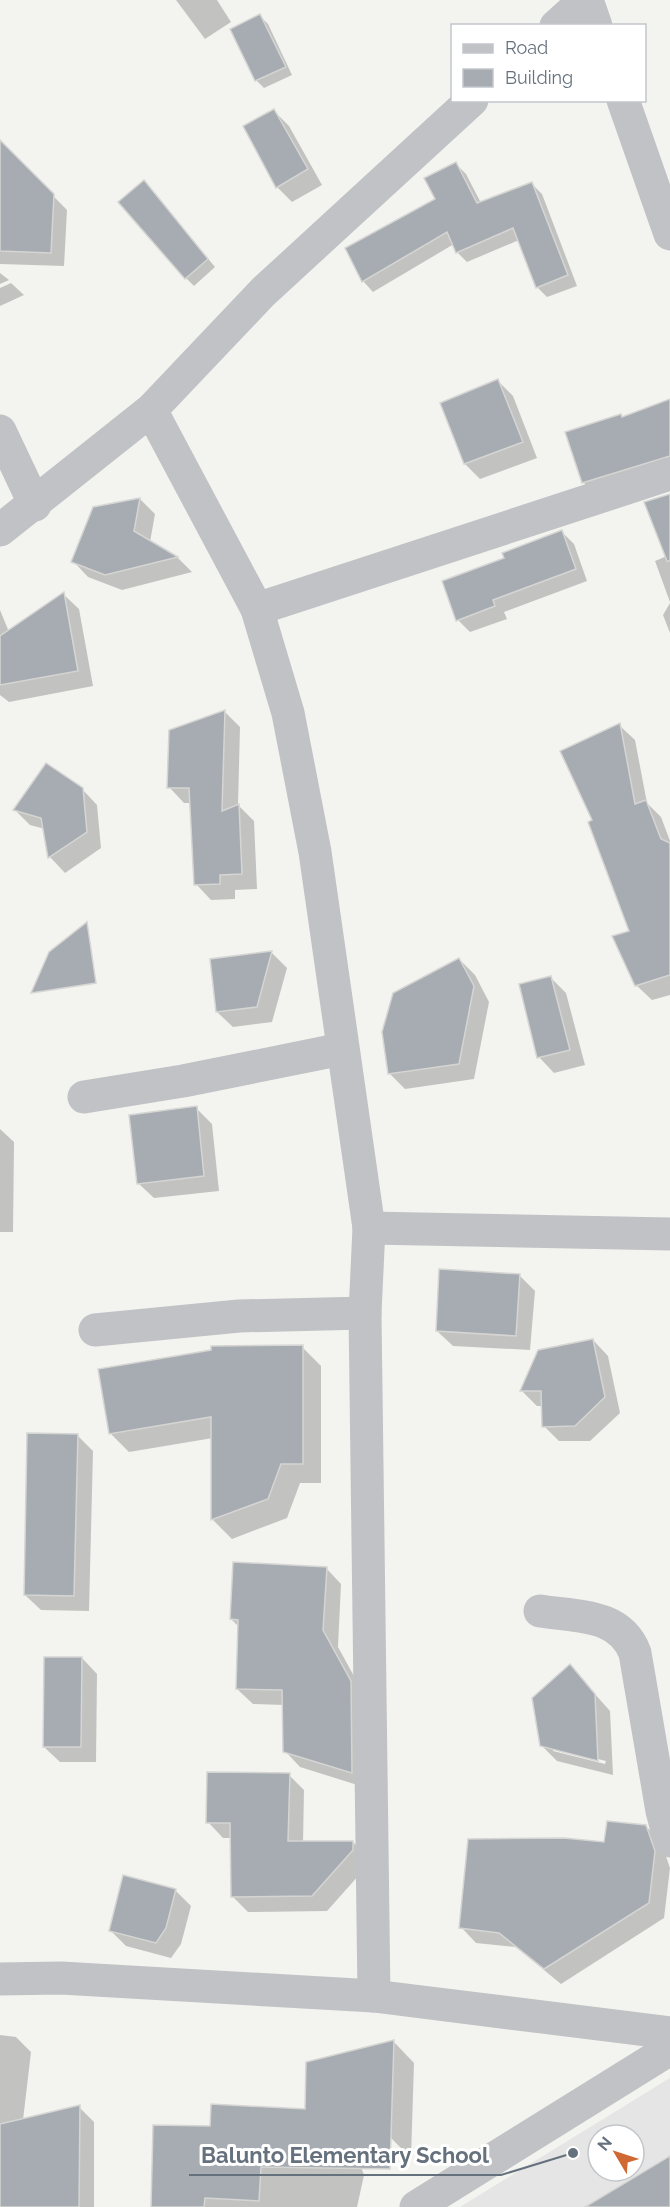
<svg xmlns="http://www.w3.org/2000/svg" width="670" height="2207" font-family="Raleway,sans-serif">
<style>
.built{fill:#e4e5e4;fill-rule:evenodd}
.shadow{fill:#0003;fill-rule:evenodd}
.building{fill:#a6acb2;stroke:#d5d5d3;stroke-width:1.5}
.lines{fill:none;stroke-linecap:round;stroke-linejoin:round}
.street{stroke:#c0c2c5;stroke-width:33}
.leader{fill:none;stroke:#66717e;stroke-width:2}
.callout-dot{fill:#66717e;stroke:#fff;stroke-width:2}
.callout-label{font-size:22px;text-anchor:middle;font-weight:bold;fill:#66717e;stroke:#fff;stroke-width:6;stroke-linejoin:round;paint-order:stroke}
</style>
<rect width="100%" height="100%" fill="#f3f4f0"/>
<!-- built -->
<path class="built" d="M 670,2078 L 670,2207 L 460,2207 ZM 598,2135 L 634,2135 L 634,2171 L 598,2171 Z"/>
<!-- shadow -->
<g class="shadow">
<path d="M 176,0 L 217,0 L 231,22 L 205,39 Z"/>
<path d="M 260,16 L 268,24 L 292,75 L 264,88 L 256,80 Z"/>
<path d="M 274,111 L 289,126 L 322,185 L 292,202 L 277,187 Z"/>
<path d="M 4,146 L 67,210 L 64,266 L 0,264 L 0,149 Z"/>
<path d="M 456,164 L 466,174 L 481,203 L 532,184 L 542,194 L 577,286 L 547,297 L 537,287 L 519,240 L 467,262 L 457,252 L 454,244 L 373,292 L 363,281 L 437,199 Z"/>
<path d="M 151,190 L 215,267 L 194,286 L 186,278 Z"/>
<path d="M 0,273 L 9,280 L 0,284 Z"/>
<path d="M 11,283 L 24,295 L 0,306 L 0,288 Z"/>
<path d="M 498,381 L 513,396 L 537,458 L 480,479 L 465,464 L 442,404 Z"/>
<path d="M 620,415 L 670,436 L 670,475 L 599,498 L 583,482 Z"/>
<path d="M 670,494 L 670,602 L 655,561 L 667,556 Z"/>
<path d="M 140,499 L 155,514 L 150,542 L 178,558 L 192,572 L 122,590 L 88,577 L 73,561 Z"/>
<path d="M 562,532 L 574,544 L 587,581 L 504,612 L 507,619 L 470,632 L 458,620 L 506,558 Z"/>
<path d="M 63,594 L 79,609 L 93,686 L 9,702 L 0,695 L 0,610 L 9,632 Z"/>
<path d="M 670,603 L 670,633 L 663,615 Z"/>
<path d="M 225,712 L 240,727 L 238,805 L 254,821 L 257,889 L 235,890 L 235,899 L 211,900 L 196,884 L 191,803 L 184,803 L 169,787 L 171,731 Z"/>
<path d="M 619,725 L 635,740 L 647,803 L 661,817 L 670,841 L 670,995 L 652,1000 L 636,985 L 631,932 L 594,821 Z"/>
<path d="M 82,789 L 97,805 L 101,848 L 65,873 L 50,857 L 45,829 L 30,825 L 15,810 Z"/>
<path d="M 272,953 L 287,968 L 272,1022 L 233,1027 L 217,1012 L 212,960 Z"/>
<path d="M 459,959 L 475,975 L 489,1002 L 474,1079 L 405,1089 L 389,1073 Z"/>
<path d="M 551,978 L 566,993 L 585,1065 L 554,1073 L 539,1057 Z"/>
<path d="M 196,1108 L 212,1124 L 219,1191 L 154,1198 L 138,1183 Z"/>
<path d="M 0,1129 L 14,1142 L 13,1232 L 0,1232 Z"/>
<path d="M 519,1275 L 535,1291 L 530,1350 L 453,1346 L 437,1331 Z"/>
<path d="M 593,1340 L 608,1356 L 620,1413 L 590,1441 L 559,1441 L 544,1426 L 543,1406 L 537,1406 L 522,1391 Z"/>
<path d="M 302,1347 L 321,1366 L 321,1483 L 300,1483 L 287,1518 L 232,1539 L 213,1520 L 213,1438 L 129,1452 L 110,1433 Z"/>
<path d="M 78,1436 L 93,1451 L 89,1611 L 41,1610 L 25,1595 Z"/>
<path d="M 326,1568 L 341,1584 L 338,1647 L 366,1698 L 367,1788 L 300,1767 L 285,1751 L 284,1705 L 253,1704 L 237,1689 L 239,1627 L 231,1619 Z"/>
<path d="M 82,1658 L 97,1674 L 96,1762 L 60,1762 L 44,1747 Z"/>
<path d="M 570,1666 L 610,1711 L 613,1775 L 557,1761 L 541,1745 ZM 553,1748 L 606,1761 L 605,1764 L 553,1751 Z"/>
<path d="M 289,1775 L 304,1790 L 303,1843 L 353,1842 L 368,1858 L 368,1865 L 327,1911 L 248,1912 L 232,1896 L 232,1838 L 223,1838 L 208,1822 Z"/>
<path d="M 646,1826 L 661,1842 L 670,1868 L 664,1918 L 561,1984 L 516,1947 L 476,1943 L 461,1927 L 605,1844 Z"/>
<path d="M 175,1890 L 191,1906 L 181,1944 L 171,1958 L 126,1946 L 111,1931 Z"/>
<path d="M 0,2035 L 16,2037 L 31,2052 L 23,2120 L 79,2107 L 94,2122 L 94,2207 L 25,2207 L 0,2204 Z"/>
<path d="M 394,2042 L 414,2063 L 411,2158 L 392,2139 L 346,2054 Z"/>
<path d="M 346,2127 L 364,2175 L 357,2207 L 153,2207 Z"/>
</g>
<!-- building -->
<g class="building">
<path d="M 260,14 L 286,67 L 255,81 L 230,29 Z"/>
<path d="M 274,109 L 308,169 L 276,188 L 243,126 Z"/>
<path d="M 0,140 L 54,194 L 51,253 L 0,251 Z"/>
<path d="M 456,162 L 477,203 L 532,182 L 568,275 L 536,288 L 513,228 L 456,253 L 447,232 L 362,282 L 345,248 L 435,199 L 424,178 Z"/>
<path d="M 144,180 L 208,259 L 185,279 L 118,202 Z"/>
<path d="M 498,379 L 523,442 L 464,464 L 440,403 Z"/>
<path d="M 670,399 L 670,456 L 582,483 L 565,432 L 621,414 L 622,417 Z"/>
<path d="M 670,494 L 670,561 L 667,561 L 644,502 Z"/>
<path d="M 140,498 L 134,531 L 178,557 L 105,575 L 71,562 L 93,507 Z"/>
<path d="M 562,530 L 576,569 L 493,600 L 495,606 L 456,621 L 442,581 L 504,558 L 502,553 Z"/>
<path d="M 64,592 L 78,671 L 0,685 L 0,636 Z"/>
<path d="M 225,710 L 222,811 L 239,804 L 242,874 L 220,875 L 220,884 L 194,885 L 189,788 L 167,788 L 169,730 Z"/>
<path d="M 620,723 L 635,804 L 646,800 L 661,839 L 670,843 L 670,975 L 635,986 L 612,936 L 629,931 L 588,822 L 592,820 L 560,751 Z"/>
<path d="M 46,763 L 83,788 L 87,832 L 48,858 L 41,818 L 13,810 Z"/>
<path d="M 87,922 L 96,983 L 31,993 L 49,952 Z"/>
<path d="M 272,951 L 257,1007 L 216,1012 L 210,959 Z"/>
<path d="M 459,958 L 474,986 L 459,1064 L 388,1074 L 382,1032 L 393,993 Z"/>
<path d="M 551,976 L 570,1050 L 537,1058 L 519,984 Z"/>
<path d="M 197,1106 L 204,1176 L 137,1184 L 129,1115 Z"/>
<path d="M 439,1269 L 520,1274 L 516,1336 L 436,1331 Z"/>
<path d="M 593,1339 L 605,1397 L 575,1426 L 542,1427 L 541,1391 L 520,1391 L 538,1350 Z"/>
<path d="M 303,1345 L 303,1464 L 281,1464 L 268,1499 L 211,1520 L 211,1417 L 109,1434 L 98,1369 L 211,1350 L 211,1346 Z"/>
<path d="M 27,1433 L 78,1434 L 74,1596 L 24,1595 Z"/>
<path d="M 233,1562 L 327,1567 L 323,1630 L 351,1681 L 352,1773 L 283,1752 L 282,1690 L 236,1689 L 238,1620 L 230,1619 Z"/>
<path d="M 44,1657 L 82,1657 L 81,1747 L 43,1747 Z"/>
<path d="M 570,1664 L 595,1694 L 598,1761 L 540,1746 L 532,1698 Z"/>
<path d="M 207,1772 L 290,1773 L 288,1841 L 353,1841 L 353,1850 L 312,1896 L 231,1897 L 230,1823 L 206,1823 Z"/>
<path d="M 607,1821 L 646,1825 L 655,1851 L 649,1903 L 544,1969 L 499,1933 L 459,1928 L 468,1839 L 564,1838 L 604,1842 Z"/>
<path d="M 123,1875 L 176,1889 L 166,1928 L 156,1943 L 109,1931 Z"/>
<path d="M 394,2040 L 390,2169 L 261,2167 L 259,2201 L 205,2198 L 204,2207 L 151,2207 L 153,2125 L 210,2126 L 211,2104 L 305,2109 L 306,2062 Z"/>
<path d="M 80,2105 L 79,2207 L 0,2207 L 0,2124 Z"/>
<path d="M 670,2156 L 670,2207 L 585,2207 Z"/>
</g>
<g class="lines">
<!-- street -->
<g class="street">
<path d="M 587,0 L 596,26"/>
<path d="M 556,26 L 585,0"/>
<path d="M 623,100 L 670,234"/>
<path d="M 151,410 L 257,609 L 288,713 L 315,852 L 369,1228 L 365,1313 L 374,1996"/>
<path d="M 0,431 L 35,505"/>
<path d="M 0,530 L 151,410 L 263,292 L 472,100"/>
<path d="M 257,609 L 670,474"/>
<path d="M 84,1097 L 183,1081 L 342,1049"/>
<path d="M 369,1228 L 670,1234"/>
<path d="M 95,1330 L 239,1316 L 365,1313"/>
<path d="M 540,1611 C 577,1617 620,1613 635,1653 L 662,1811 L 670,1841"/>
<path d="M 0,1979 L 61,1978 L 374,1996 L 670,2033"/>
<path d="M 416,2207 L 670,2049"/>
</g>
</g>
<!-- callouts -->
<path class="leader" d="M573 2153L501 2175H189"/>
<circle class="callout-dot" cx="573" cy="2153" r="6"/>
<g class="callout-label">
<text x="345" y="2163">Balunto Elementary School</text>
</g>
<!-- legend -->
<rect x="451" y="24" width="195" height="78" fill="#ffffff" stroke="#c2c6cb" stroke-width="1.5"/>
<rect x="463" y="44" width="30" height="9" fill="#c0c2c5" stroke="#c2c6cb" stroke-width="1.5"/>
<text x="505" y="54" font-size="18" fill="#66717e">Road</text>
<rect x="463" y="69" width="30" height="18" fill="#a6acb2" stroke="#c2c6cb" stroke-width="1.5"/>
<text x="505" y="84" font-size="18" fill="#66717e">Building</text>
<!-- north arrow -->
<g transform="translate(616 2153) rotate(309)"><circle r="28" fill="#ffffff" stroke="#c2c6cb" stroke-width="1.5"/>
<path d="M0-4.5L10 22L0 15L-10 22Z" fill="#d06834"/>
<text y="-9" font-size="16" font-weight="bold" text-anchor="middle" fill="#66717e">N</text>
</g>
</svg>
